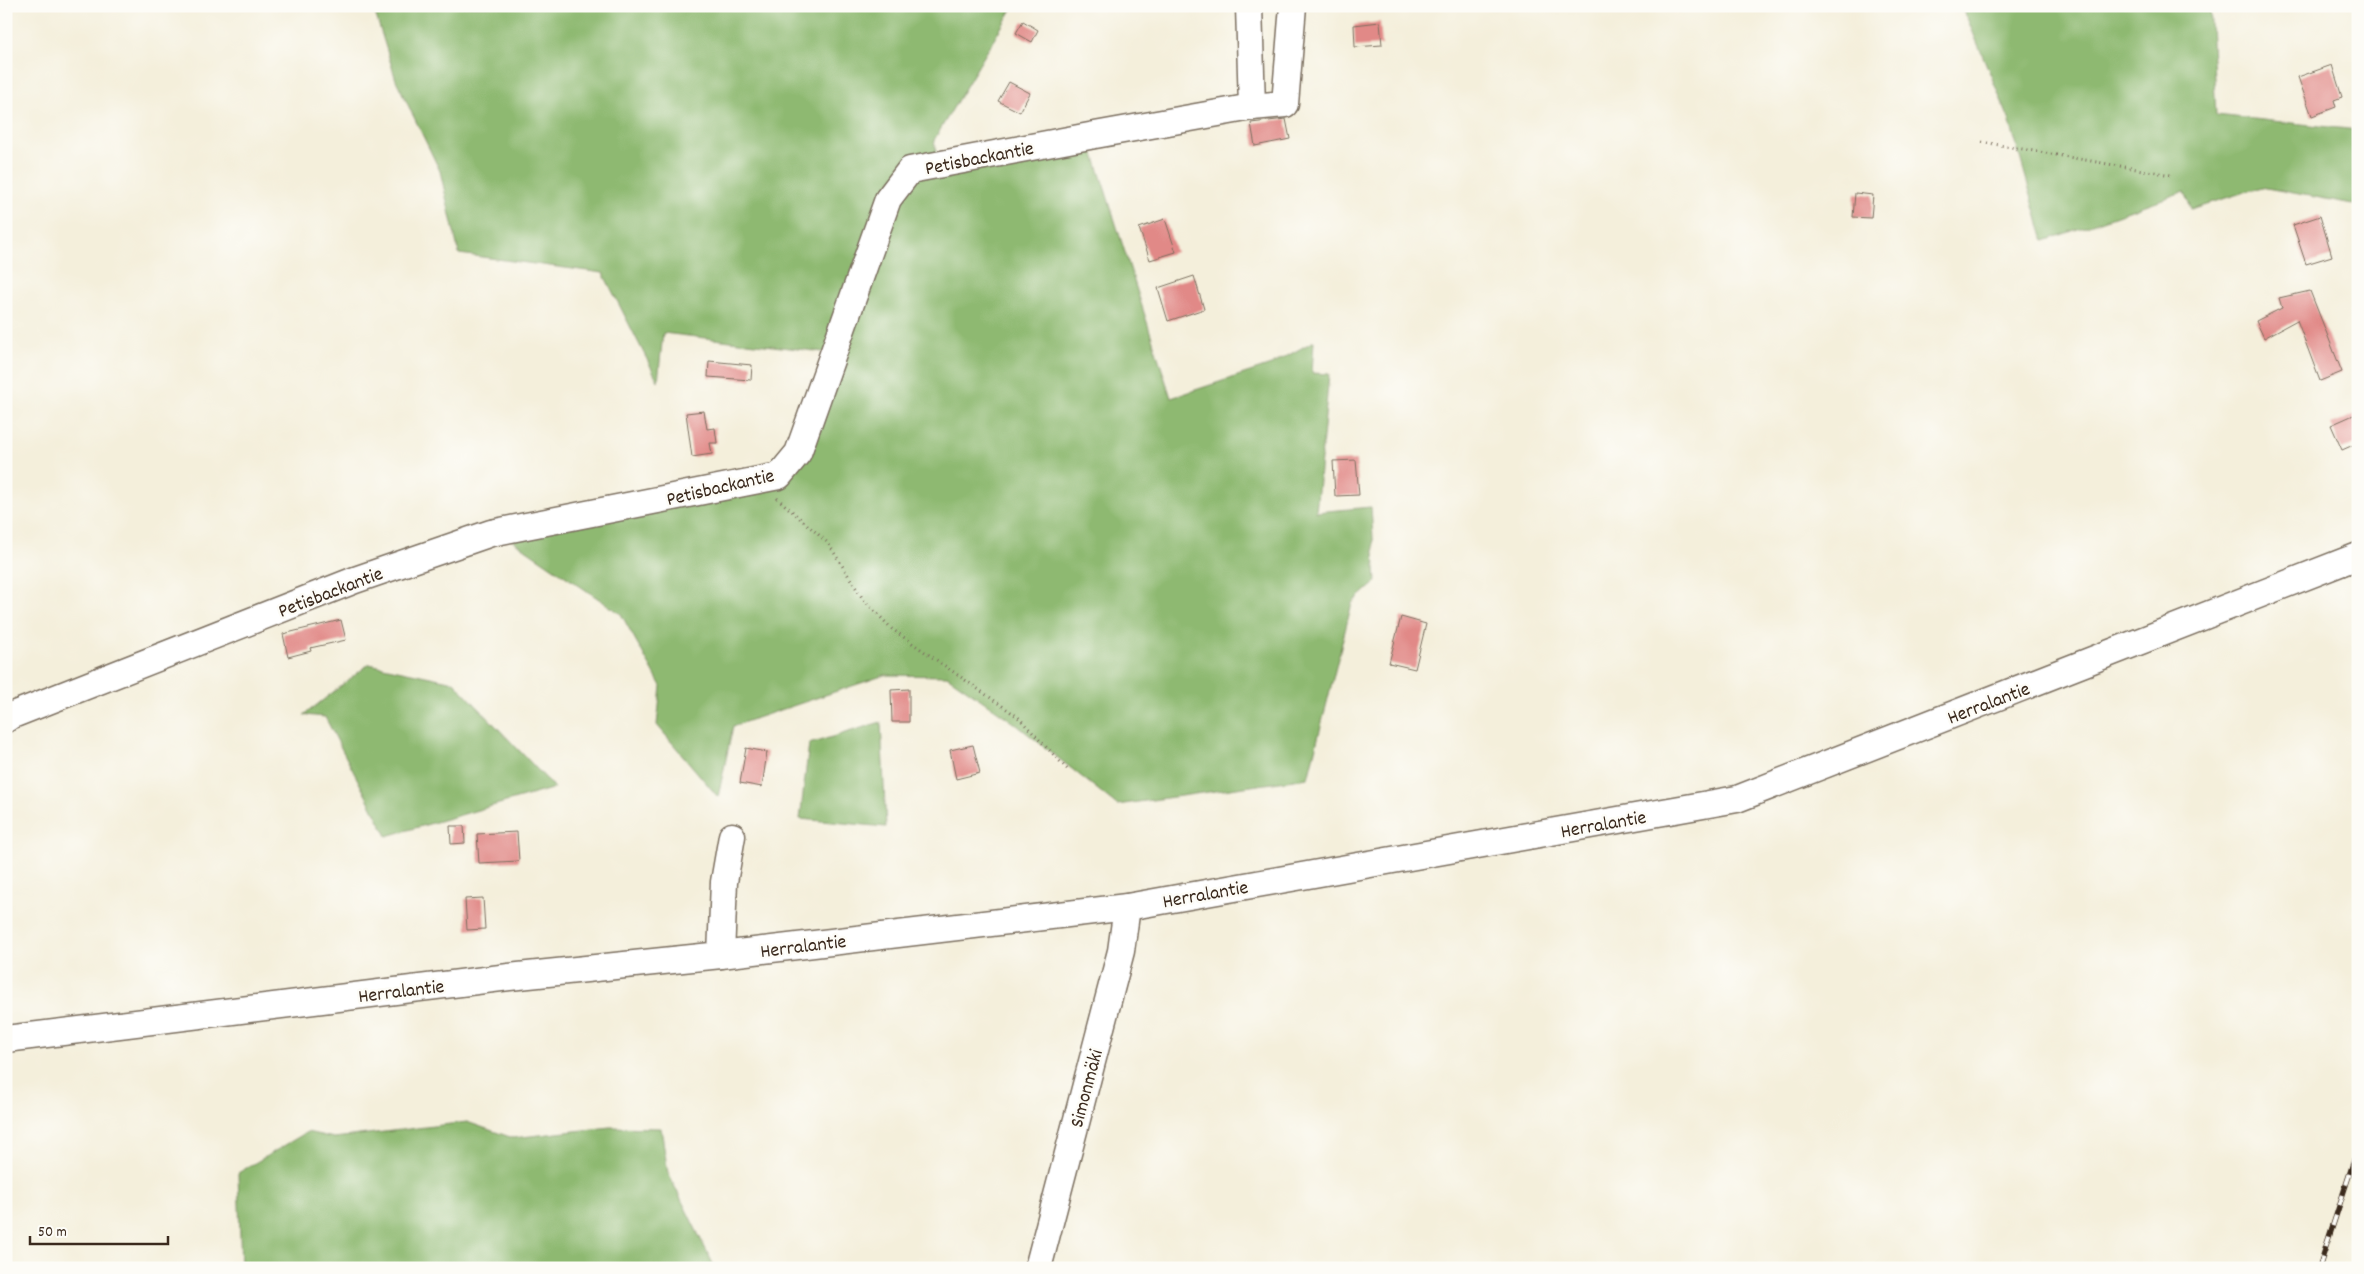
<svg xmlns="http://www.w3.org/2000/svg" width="2364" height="1274" font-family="Dekko,sans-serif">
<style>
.forest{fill:#8eb971;stroke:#647248}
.building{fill:#e18987}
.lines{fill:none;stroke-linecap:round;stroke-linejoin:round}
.minor-casing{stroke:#7c6f60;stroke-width:29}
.path{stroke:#7c6f60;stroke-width:3;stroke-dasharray:1 4;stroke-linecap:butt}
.minor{stroke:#fff;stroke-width:26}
.rail-casing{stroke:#3b2a1e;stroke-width:5.5}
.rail{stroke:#fdfcf7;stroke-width:4;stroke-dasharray:11;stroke-linecap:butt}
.labels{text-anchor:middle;stroke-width:5;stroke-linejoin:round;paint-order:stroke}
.street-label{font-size:20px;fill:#3b2a1e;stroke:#fdfcf7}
</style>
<rect width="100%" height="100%" fill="#fdfcf7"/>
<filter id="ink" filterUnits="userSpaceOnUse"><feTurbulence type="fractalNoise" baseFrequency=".02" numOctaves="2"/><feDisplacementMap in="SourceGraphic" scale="10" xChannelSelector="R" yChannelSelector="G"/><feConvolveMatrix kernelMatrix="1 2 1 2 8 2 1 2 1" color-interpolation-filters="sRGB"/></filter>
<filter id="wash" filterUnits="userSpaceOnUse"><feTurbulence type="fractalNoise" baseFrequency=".0096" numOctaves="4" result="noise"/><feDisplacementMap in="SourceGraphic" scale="20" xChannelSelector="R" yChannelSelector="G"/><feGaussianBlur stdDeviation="1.12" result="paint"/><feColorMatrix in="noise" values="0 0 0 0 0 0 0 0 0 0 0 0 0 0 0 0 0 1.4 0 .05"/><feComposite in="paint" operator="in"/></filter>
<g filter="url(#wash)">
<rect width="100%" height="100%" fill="#f4efdb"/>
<!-- forest -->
<g class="forest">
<path d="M 373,6 L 1014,6 L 934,140 L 940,176 L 1092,148 L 1171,398 L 1271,365 L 1314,341 L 1312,373 L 1329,374 L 1316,512 L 1371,507 L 1376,582 L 1352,603 L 1308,778 L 1117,805 L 1013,722 L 947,676 L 885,675 L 733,726 L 718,797 L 657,725 L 661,686 L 621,614 L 506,536 L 783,481 L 840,354 L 663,333 L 658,381 L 603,273 L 459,254 L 440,171 L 396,80 Z"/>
<path d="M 1962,6 L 2210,6 L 2216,115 L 2358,130 L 2358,205 L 2261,187 L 2191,209 L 2185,191 L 2044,241 L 2009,119 Z"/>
<path d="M 369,664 L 454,682 L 555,788 L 387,836 L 325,717 L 304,715 Z"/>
<path d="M 881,722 L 886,827 L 800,819 L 809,744 Z"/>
<path d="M 467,1122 L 513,1138 L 610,1127 L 661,1128 L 668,1173 L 715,1268 L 241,1268 L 238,1173 L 307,1132 L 334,1138 Z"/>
</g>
<g id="blocks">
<!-- building -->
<g class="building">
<path d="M 1023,21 L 1038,30 L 1032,42 L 1016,33 Z"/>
<path d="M 1380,22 L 1382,45 L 1355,47 L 1354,25 Z"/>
<path d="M 2332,65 L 2342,97 L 2334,100 L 2336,107 L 2312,116 L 2298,77 Z"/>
<path d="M 1009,82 L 1030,93 L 1020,112 L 998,101 Z"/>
<path d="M 1286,119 L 1290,139 L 1255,146 L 1251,123 Z"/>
<path d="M 1855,193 L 1873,195 L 1871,218 L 1853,217 Z"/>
<path d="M 2320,216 L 2332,256 L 2306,264 L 2293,225 Z"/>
<path d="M 1165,219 L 1176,252 L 1150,260 L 1139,228 Z"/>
<path d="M 1194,276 L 1204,309 L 1168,321 L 1158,288 Z"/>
<path d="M 2310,291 L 2342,372 L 2320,381 L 2297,320 L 2264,338 L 2256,321 L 2282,308 L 2279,298 Z"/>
<path d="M 709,361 L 752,365 L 751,380 L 708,377 Z"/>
<path d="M 704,411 L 707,429 L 715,428 L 717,443 L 710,443 L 712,454 L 692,457 L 686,413 Z"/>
<path d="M 2358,413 L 2358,443 L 2342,450 L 2331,425 Z"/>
<path d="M 1356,460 L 1359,495 L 1335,496 L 1333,461 Z"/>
<path d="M 1401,617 L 1426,624 L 1415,669 L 1389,663 Z"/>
<path d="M 341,620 L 346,640 L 310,648 L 311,651 L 288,657 L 283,634 Z"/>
<path d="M 909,689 L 909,722 L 892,722 L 891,690 Z"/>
<path d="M 973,745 L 980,773 L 956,779 L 950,750 Z"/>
<path d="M 746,748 L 767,752 L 762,787 L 740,783 Z"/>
<path d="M 450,826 L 464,826 L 465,843 L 451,844 Z"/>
<path d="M 517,832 L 519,861 L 479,863 L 477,834 Z"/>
<path d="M 483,898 L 485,929 L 467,930 L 465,899 Z"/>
</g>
</g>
</g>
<g filter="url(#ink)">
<use href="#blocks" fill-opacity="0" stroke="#7c6f60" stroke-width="1"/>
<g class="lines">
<defs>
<g id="minor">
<path d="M 1249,6 L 1252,107"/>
<path d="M 6,719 L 10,716 L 355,580 L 491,533 L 779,476 L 798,453 L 888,199 L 910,170 L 1095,135 L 1252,107 L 1285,104 L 1293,6"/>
<path d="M 721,955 L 724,882 L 732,836"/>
<path d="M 6,1039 L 509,977 L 721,955 L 1127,907 L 1737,799 L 2358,556"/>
<path d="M 1038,1268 L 1121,951 L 1127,907"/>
</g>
</defs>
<!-- minor casing -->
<use href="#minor" class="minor-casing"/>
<!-- path -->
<g class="path">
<path d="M 1982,142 L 2171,175"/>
<path d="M 777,498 L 828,543 L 863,599 L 892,629 L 1018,717 L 1069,771"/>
</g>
<!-- minor -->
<use href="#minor" class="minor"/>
<defs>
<path id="rail" d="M 2319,1268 L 2358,1148"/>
</defs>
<!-- rail casing -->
<use href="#rail" class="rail-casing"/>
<!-- rail -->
<use href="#rail" class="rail"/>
</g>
</g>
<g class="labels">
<!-- street labels -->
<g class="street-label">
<text transform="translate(979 157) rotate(-11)" y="7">Petisbackantie</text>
<text transform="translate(720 486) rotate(-13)" y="7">Petisbackantie</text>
<text transform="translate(330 591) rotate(-21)" y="7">Petisbackantie</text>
<text transform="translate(1988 702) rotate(-21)" y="7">Herralantie</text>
<text transform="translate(1603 823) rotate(-10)" y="7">Herralantie</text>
<text transform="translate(1205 893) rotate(-10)" y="7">Herralantie</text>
<text transform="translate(803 945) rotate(-7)" y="7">Herralantie</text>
<text transform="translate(401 990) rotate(-7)" y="7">Herralantie</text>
<text transform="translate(1085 1088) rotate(-75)" y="7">Simonmäki</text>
</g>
</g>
<!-- margin -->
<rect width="2364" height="1274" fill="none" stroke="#fdfcf7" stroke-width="25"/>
<!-- scale -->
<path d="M30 1236v8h138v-8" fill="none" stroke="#3b2a1e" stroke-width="2.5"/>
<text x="38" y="1236" font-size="15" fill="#3b2a1e" stroke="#fdfcf7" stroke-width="4" paint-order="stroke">50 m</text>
</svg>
